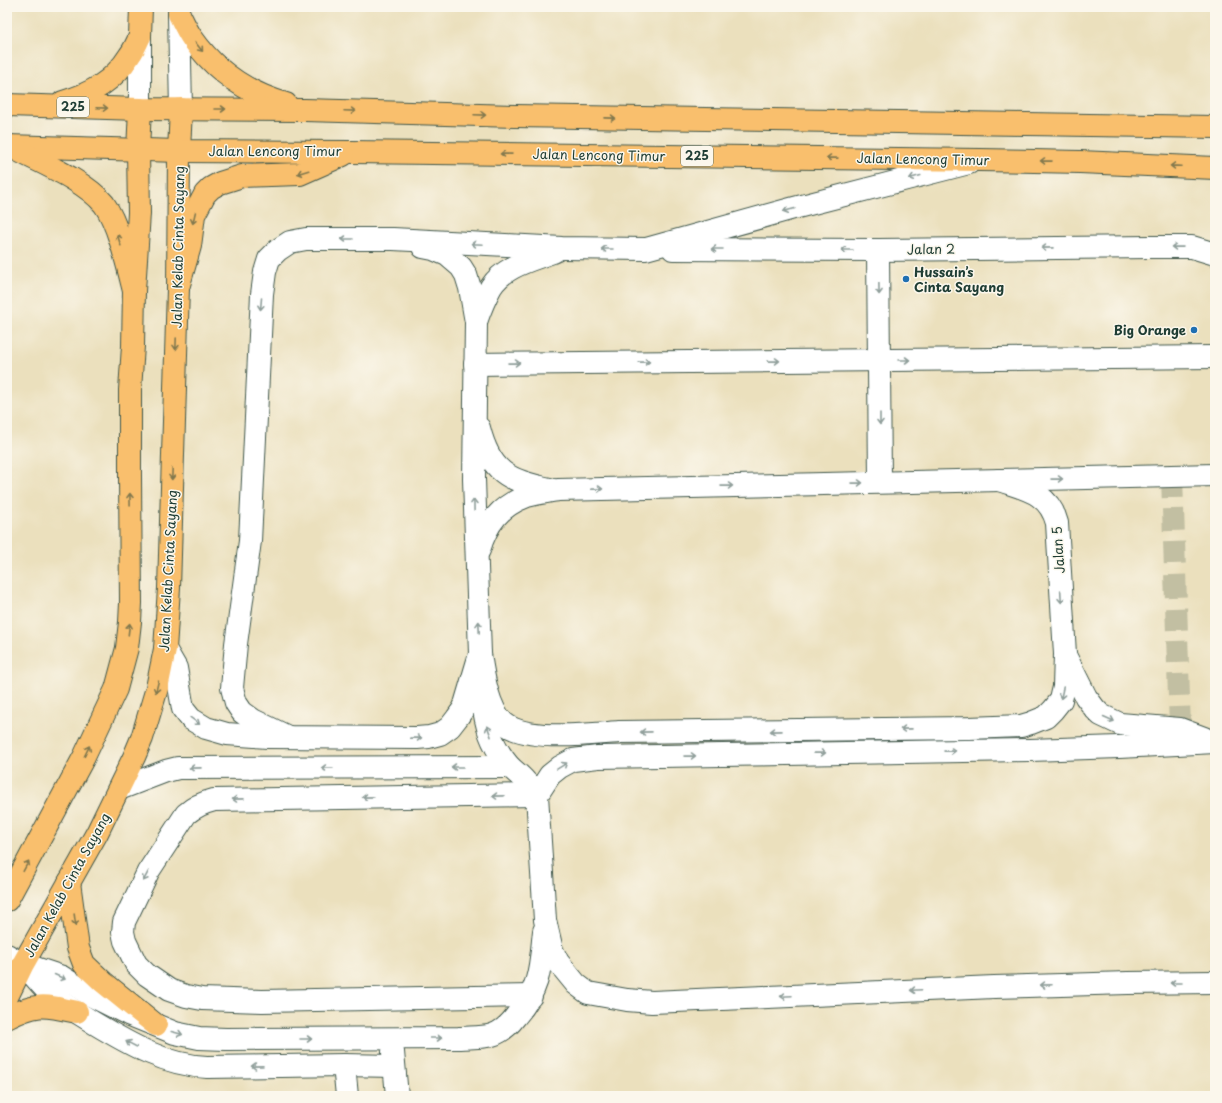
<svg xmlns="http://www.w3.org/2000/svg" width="1222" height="1103" font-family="'Playpen Sans',sans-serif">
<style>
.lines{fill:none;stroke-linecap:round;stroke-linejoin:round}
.minor-tunnel{stroke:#c2bfa2;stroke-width:22;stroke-dasharray:22 11;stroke-linecap:butt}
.minor-casing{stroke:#3e5549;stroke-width:24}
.major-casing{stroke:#3e5549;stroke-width:24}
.highway-casing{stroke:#3e5549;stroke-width:24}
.minor{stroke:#fff;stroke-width:22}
.major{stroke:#f9bf6d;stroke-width:22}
.highway{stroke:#f9bf6d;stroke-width:22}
.oneway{stroke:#81784e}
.oneway2{stroke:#8f9e9a}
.poi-dot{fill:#1f6fb2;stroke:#fbf7ec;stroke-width:1.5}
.labels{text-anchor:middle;stroke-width:3;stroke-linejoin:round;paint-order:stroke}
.shield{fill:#fbf7ec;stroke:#61756b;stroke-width:1}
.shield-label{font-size:12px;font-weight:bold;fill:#1f3d34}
.street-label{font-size:13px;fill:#1f3d34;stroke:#fbf7ec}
.poi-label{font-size:13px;font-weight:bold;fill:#1f3d34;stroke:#fbf7ec;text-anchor:start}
</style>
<rect width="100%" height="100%" fill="#fbf7ec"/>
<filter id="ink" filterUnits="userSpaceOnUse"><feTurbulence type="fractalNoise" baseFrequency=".025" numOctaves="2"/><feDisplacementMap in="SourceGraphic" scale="8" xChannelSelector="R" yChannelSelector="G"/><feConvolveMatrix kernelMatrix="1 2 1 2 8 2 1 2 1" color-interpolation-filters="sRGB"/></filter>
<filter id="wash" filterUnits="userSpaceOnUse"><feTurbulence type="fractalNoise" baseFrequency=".012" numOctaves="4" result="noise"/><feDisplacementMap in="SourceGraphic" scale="16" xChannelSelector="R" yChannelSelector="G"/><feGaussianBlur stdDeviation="0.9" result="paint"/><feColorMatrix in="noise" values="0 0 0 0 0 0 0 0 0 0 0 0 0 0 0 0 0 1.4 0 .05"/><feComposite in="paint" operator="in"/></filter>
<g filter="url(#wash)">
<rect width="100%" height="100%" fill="#ebe0bd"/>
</g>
<g filter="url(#ink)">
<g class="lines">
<!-- minor-tunnel -->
<path class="minor-tunnel" d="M 1172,476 L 1180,729"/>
<defs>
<g id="minor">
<path d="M 179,14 L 181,109"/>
<path d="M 140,109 L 140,36"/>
<path d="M 673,249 L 878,250 L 1151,247 L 1192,247 L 1215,254"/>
<path d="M 878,250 L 880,482"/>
<path d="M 476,322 C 480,310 485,298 491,287 C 505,265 533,260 555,251"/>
<path d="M 475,364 L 1215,357"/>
<path d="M 479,428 C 490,472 508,481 550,489"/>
<path d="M 479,550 C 487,523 500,506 527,496 C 537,493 548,492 558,490 L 1215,475"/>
<path d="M 165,649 L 176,668 L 183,709 L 191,719 L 206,728 L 227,734 L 268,737 L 417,738 L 429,737 L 440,734 L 450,727 L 457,718 L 464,708 L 480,654 L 474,479 L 476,322 L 470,288 L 466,275 L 461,267 L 447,255 L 433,249 L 423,247"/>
<path d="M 480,654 C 483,674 488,709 504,723 C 526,742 591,734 619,732 L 969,728 L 1021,726 L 1031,723 L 1046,717 L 1053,710 L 1061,700 L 1064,687 L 1065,654 L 1057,523 C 1049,492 1025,489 999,480"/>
<path d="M 1065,655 L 1086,697 L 1095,709 L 1101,715 L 1120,724 L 1180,729 L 1204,738"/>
<path d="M 482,697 C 486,726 490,743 509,766 C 514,771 520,775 525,781 C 529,785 533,790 537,795"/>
<path d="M 288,737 L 253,720 L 242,712 L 236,703 L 232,688 L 236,644 L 250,541 L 262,294 L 265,272 L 269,259 L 278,250 L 290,242 L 306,239 L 393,239 L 562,248 L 646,249 L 794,208 L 969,163"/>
<path d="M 1215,742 L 1119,747 L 1030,750 L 598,757 L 573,760 L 560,767 L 550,775 L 537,795 L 545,920 L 552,950 L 558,962 L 576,984 L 588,993 L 627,1000 L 652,1002 L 994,987 L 1128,983 L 1215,982"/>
<path d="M 119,789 L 166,771 L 178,768 L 510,767"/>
<path d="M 7,955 L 23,964 L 62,977 L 92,996 L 128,1014 L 175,1033 L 199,1038 L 226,1039 L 459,1038 C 469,1037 482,1038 492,1035 C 502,1032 510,1024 516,1016 C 541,987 540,967 544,931"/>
<path d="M 24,965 C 33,974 41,986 51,994 C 64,1005 80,1014 94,1023 C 129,1044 165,1065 207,1067 L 344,1065 L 394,1066"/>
<path d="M 531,996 L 262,1001 L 202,999 L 186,996 L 169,990 L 147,975 L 136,964 L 125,941 L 123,932 L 124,922 L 148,872 L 186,814 C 194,807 202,803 214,800 L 537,795"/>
<path d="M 393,1052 L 397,1096"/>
<path d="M 344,1065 L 347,1096"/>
</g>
<g id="major">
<path d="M 140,36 L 141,7"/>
<path d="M 69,882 L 78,948 L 84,964 L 103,982 L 156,1025"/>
<path d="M 7,900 L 84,757 L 116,689 L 127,648 L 130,622 L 131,603 L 130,476 L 130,390 L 133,346 L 134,291 L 139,213 L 138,150 L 140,109"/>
<path d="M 7,997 L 23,964 L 97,833 L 134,757 L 142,738 L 157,688 L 165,649 L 169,588 L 178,288 L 179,151 L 181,109"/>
<path d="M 7,1018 C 37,1002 45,1005 77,1012"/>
</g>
<g id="highway">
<path d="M 179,14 C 183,22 187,31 192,38 C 215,71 247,93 286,104"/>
<path d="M 63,102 C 91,94 114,81 130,55 C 134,50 137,43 140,36"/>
<path d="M 7,105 L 140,109 L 305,110 L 515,116 L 1215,127"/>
<path d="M 7,146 L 179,151 L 351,152 L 980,160 L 1080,162 L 1215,168"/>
<path d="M 13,148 C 41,163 84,180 104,204 C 118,223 128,267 134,291"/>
<path d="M 178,288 L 190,246 L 194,215 L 205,194 L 211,188 L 220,183 L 242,176 L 300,174 L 343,155"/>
</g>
</defs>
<!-- minor casing -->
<use href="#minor" class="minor-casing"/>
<!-- major casing -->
<use href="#major" class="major-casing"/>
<!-- highway casing -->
<use href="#highway" class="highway-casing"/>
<!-- minor -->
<use href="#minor" class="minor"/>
<!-- major -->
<use href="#major" class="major"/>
<!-- highway -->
<use href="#highway" class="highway"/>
</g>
<!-- one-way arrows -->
<defs><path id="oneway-shaft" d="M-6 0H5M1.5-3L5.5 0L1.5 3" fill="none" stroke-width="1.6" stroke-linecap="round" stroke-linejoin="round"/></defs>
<g class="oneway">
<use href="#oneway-shaft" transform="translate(199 47) rotate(51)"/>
<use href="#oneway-shaft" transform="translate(102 108) rotate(2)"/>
<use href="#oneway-shaft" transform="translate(220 109)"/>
<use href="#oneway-shaft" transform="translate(350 111) rotate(2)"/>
<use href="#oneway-shaft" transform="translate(480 115) rotate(2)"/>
<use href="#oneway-shaft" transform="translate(610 118) rotate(1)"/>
<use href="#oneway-shaft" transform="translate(506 154) rotate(-179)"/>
<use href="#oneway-shaft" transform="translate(832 158) rotate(-179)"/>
<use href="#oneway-shaft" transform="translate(1046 161) rotate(-179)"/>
<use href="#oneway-shaft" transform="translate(1176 166) rotate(-178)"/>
<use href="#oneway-shaft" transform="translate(303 172) rotate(163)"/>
<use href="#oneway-shaft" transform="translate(194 218) rotate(103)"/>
<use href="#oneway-shaft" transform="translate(119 240) rotate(-108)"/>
<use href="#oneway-shaft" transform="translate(176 344) rotate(92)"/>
<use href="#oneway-shaft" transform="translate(172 474) rotate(92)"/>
<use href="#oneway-shaft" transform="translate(130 499) rotate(-91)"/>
<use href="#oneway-shaft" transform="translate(129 629) rotate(-83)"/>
<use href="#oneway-shaft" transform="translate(157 687) rotate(104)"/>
<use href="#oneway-shaft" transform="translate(87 751) rotate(-64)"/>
<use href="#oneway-shaft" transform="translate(26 866) rotate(-62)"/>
<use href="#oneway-shaft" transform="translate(75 920) rotate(82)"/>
</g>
<g class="oneway2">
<use href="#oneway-shaft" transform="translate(915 177) rotate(165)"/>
<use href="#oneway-shaft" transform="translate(789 210) rotate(165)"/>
<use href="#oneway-shaft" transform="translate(347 239) rotate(-180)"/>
<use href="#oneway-shaft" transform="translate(477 244) rotate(-177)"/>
<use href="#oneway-shaft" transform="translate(1177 247) rotate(-179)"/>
<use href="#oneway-shaft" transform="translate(1047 248) rotate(179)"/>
<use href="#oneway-shaft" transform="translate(607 249) rotate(-180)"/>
<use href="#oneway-shaft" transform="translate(717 249) rotate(-180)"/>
<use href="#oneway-shaft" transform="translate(847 250) rotate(-180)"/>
<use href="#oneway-shaft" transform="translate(879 289) rotate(89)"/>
<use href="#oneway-shaft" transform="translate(261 304) rotate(95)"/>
<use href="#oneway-shaft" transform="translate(904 360)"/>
<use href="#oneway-shaft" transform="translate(774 361) rotate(-1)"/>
<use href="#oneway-shaft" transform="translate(644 362) rotate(-1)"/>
<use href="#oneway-shaft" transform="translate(514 363) rotate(-1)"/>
<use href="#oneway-shaft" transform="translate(880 419) rotate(90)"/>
<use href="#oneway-shaft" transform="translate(1057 479) rotate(-1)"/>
<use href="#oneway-shaft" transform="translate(857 483) rotate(-1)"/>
<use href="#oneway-shaft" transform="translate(727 486) rotate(-1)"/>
<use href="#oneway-shaft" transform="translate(597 489) rotate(-1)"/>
<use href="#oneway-shaft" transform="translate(474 505) rotate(-91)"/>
<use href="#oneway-shaft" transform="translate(1061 597) rotate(87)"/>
<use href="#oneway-shaft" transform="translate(479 627) rotate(-92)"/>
<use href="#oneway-shaft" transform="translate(1062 693) rotate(102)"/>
<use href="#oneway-shaft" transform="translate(1109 719) rotate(24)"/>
<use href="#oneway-shaft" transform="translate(195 721) rotate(36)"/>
<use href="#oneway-shaft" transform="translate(906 729) rotate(179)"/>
<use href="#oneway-shaft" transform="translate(489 731) rotate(-110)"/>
<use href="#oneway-shaft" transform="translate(776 731) rotate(179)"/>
<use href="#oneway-shaft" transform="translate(646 732) rotate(179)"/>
<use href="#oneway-shaft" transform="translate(416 738) rotate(-1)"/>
<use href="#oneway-shaft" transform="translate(950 751) rotate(-1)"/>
<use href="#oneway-shaft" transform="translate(820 753) rotate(-1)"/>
<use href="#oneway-shaft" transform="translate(690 756) rotate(-1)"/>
<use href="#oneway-shaft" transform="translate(562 766) rotate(-32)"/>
<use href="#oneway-shaft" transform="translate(457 767) rotate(180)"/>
<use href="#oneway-shaft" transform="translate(195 768) rotate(179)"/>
<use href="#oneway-shaft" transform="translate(327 768) rotate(-180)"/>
<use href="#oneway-shaft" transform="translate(498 796) rotate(179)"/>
<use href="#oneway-shaft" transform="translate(368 797) rotate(179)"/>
<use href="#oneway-shaft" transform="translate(238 799) rotate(179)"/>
<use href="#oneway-shaft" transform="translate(146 876) rotate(118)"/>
<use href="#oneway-shaft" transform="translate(60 977) rotate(24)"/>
<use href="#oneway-shaft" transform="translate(1176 983) rotate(180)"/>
<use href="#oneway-shaft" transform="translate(1046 985) rotate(178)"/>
<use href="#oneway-shaft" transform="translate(916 990) rotate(177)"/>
<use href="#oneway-shaft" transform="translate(786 996) rotate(177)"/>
<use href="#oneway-shaft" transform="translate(177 1033) rotate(15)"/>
<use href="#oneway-shaft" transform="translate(436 1038)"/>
<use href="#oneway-shaft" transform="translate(306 1039)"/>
<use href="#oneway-shaft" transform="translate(131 1044) rotate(-152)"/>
<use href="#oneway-shaft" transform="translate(257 1066) rotate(179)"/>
</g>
</g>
<!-- markers -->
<g class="poi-dot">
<circle cx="906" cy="279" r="4"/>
<circle cx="1194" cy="330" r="4"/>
</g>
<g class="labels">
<!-- shield labels -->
<g class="shield">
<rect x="57" y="97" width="32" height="20" rx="3"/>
<rect x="681" y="146" width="32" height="20" rx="3"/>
</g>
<g class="shield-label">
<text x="73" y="111">225</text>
<text x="697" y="160">225</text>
</g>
<!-- street labels -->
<g class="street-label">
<text x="275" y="156">Jalan Lencong Timur</text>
<text transform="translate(599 155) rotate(1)" y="5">Jalan Lencong Timur</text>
<text transform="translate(923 159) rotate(1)" y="5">Jalan Lencong Timur</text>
<text transform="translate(178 247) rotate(-89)" y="5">Jalan Kelab Cinta Sayang</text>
<text transform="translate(931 249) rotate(-1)" y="5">Jalan 2</text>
<text transform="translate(1058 550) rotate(-94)" y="5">Jalan 5</text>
<text transform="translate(168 571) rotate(-87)" y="5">Jalan Kelab Cinta Sayang</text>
<text transform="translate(67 885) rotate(-61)" y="5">Jalan Kelab Cinta Sayang</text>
</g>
<!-- poi labels -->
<g class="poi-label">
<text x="914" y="277">Hussain’s<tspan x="914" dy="15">Cinta Sayang</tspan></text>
<text x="1186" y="335" text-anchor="end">Big Orange</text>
</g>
</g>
<!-- margin -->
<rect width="1222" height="1103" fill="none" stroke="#fbf7ec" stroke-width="24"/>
</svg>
